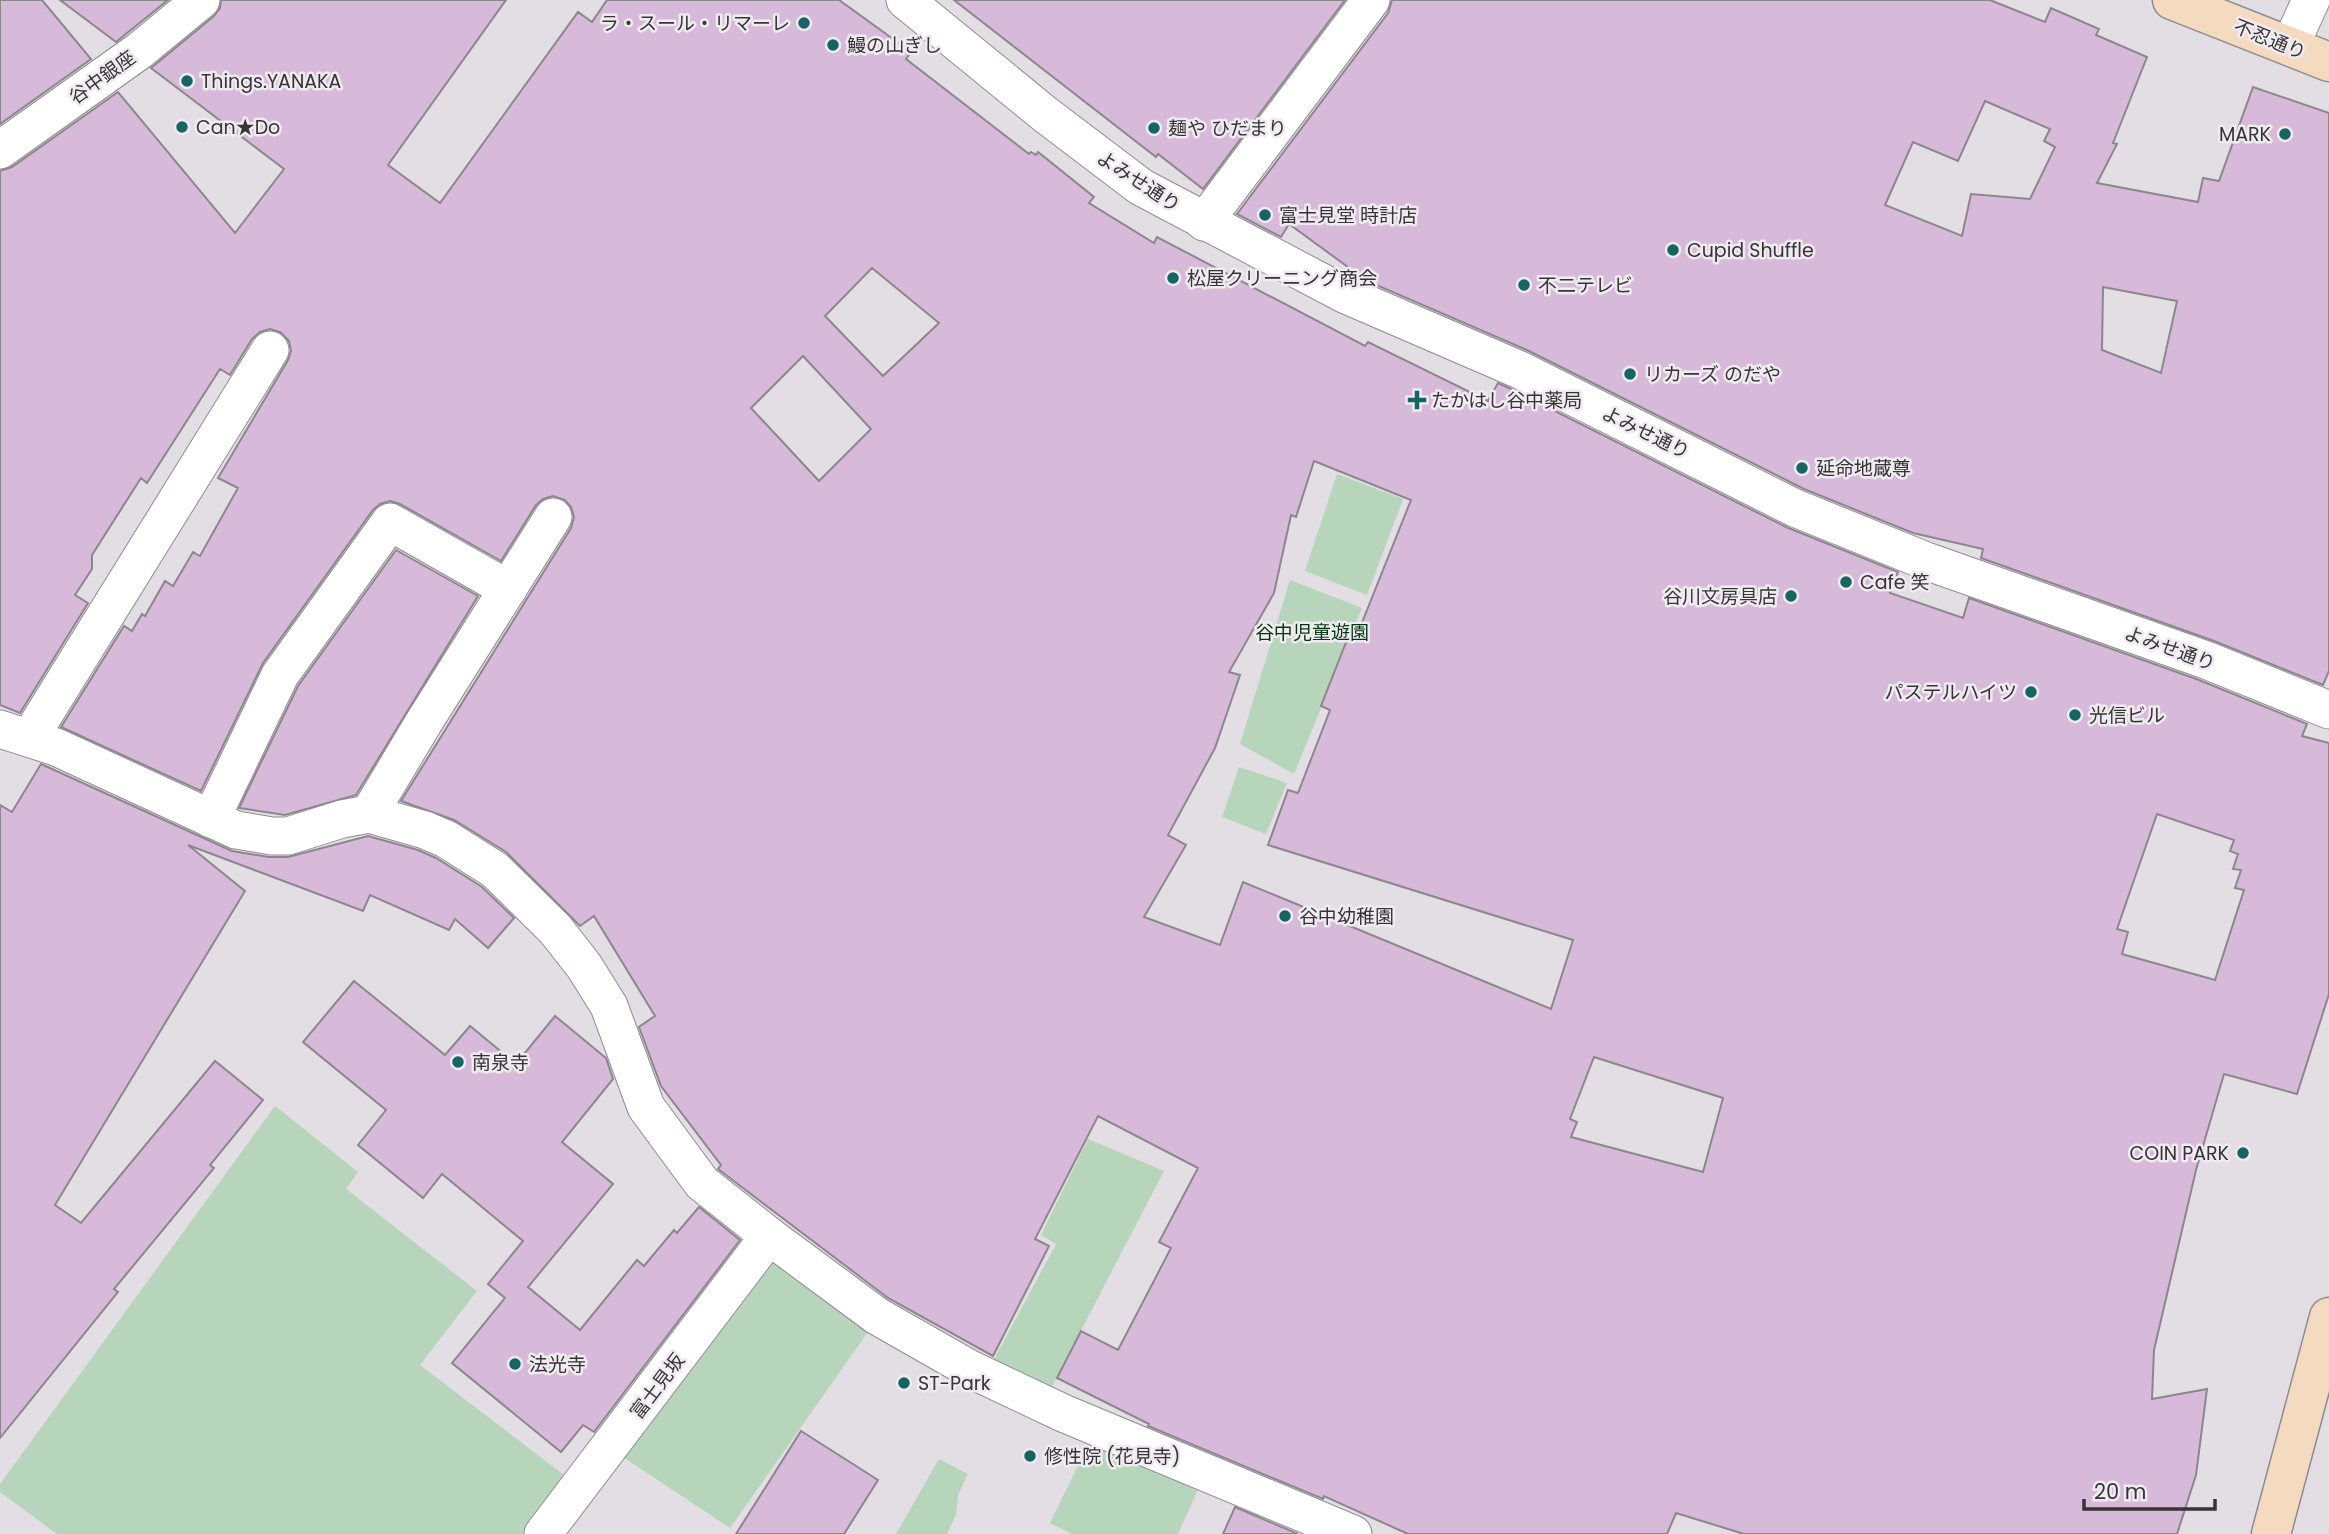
<svg xmlns="http://www.w3.org/2000/svg" width="2329" height="1534" font-family="Poppins,'Noto Sans JP',sans-serif">
<style>
.green{fill:#b7d5bb}
.building{fill:#d7bad9;stroke:#8b878c;stroke-width:2;fill-rule:evenodd}
.lines{fill:none;stroke-linecap:round;stroke-linejoin:round}
.street-casing{stroke:#908b90;stroke-width:39}
.secondary-casing{stroke:#908b90;stroke-width:41}
.street{stroke:#fff;stroke-width:37}
.secondary{stroke:#f4dabf;stroke-width:38}
.poi-dot{fill:#176563;stroke:#f0ebf0;stroke-width:2.5}
.labels{text-anchor:middle;stroke-width:5;stroke-linejoin:round;paint-order:stroke}
.poi-label{font-size:19px;fill:#363436;stroke:#f0ebf0;text-anchor:start}
.street-label{font-size:19px;fill:#363436;stroke:#f0ebf0}
.park-label{font-size:19px;fill:#003611;stroke:#f0ebf0}
</style>
<rect width="100%" height="100%" fill="#e2dee3"/>
<!-- green -->
<g class="green">
<path d="M 1337,474 L 1403,499 L 1367,595 L 1305,571 Z"/>
<path d="M 1290,580 L 1362,608 L 1294,774 L 1240,744 Z"/>
<path d="M 1239,767 L 1287,783 L 1266,834 L 1222,817 Z"/>
<path d="M 275,1106 L 358,1172 L 346,1189 L 477,1291 L 420,1365 L 568,1478 L 527,1534 L 57,1534 L 0,1492 L 0,1484 Z"/>
<path d="M 1088,1139 L 1164,1171 L 1047,1396 L 989,1369 L 1056,1244 L 1041,1235 Z"/>
<path d="M 769,1259 L 870,1329 L 730,1528 L 620,1455 Z"/>
<path d="M 1092,1437 L 1200,1485 L 1178,1534 L 1072,1534 L 1050,1523 Z"/>
<path d="M 939,1459 L 968,1474 L 958,1495 L 956,1515 L 947,1534 L 896,1534 Z"/>
</g>
<!-- building -->
<g class="building">
<path d="M 0,0 L 42,0 L 91,59 L 0,124 Z"/>
<path d="M 60,0 L 168,0 L 116,42 Z"/>
<path d="M 221,0 L 506,0 L 388,165 L 440,203 L 578,12 L 592,22 L 607,0 L 839,0 L 911,52 L 906,59 L 1029,154 L 1031,152 L 1036,155 L 1038,152 L 1094,197 L 1089,203 L 1154,243 L 1157,237 L 1365,346 L 1368,342 L 1488,401 L 1498,383 L 1511,389 L 1786,527 L 1898,572 L 1890,593 L 1963,618 L 1969,598 L 2199,680 L 2307,724 L 2302,736 L 2329,743 L 2329,994 L 2297,1094 L 2224,1074 L 2196,1170 L 2154,1350 L 2152,1399 L 2207,1389 L 2196,1475 L 2177,1534 L 1744,1534 L 1676,1513 L 1667,1534 L 1408,1534 L 1324,1496 L 1323,1499 L 1148,1426 L 1149,1424 L 1057,1378 L 1081,1331 L 1118,1350 L 1171,1248 L 1159,1242 L 1198,1168 L 1098,1116 L 1035,1239 L 1049,1246 L 993,1356 L 888,1298 L 718,1169 L 721,1165 L 661,1086 L 639,1027 L 655,1016 L 594,916 L 580,926 L 506,852 L 454,820 L 401,801 L 571,528 L 574,517 L 571,507 L 565,500 L 553,496 L 543,499 L 536,505 L 501,561 L 400,504 L 390,501 L 380,504 L 373,510 L 263,663 L 201,791 L 61,727 L 124,626 L 132,631 L 142,614 L 145,616 L 165,581 L 173,586 L 193,552 L 200,556 L 238,488 L 218,478 L 288,360 L 291,351 L 289,341 L 280,332 L 270,329 L 260,332 L 252,339 L 230,375 L 220,369 L 147,483 L 141,478 L 92,555 L 92,569 L 75,595 L 88,603 L 20,713 L 0,705 L 0,171 L 12,167 L 118,92 L 235,233 L 284,169 L 151,68 L 214,16 L 220,8 ZM 872,268 L 939,323 L 883,376 L 825,316 ZM 803,356 L 871,429 L 819,481 L 751,408 ZM 1314,461 L 1411,500 L 1361,625 L 1354,622 L 1321,706 L 1330,710 L 1298,793 L 1288,790 L 1268,845 L 1573,940 L 1551,1009 L 1243,882 L 1220,945 L 1144,917 L 1186,845 L 1168,835 L 1215,748 L 1240,675 L 1229,672 L 1274,593 L 1291,515 L 1296,517 ZM 2157,814 L 2234,840 L 2230,851 L 2238,854 L 2233,869 L 2241,870 L 2235,888 L 2244,890 L 2215,980 L 2122,954 L 2128,932 L 2117,929 ZM 1594,1057 L 1723,1098 L 1703,1172 L 1571,1137 L 1577,1122 L 1570,1119 Z"/>
<path d="M 954,0 L 1345,0 L 1203,189 L 1158,154 L 1156,157 Z"/>
<path d="M 1392,0 L 1990,0 L 2045,22 L 2051,8 L 2099,29 L 2096,35 L 2147,57 L 2113,143 L 2117,144 L 2097,183 L 2198,202 L 2203,178 L 2219,181 L 2253,87 L 2329,113 L 2329,671 L 2323,685 L 2214,641 L 1981,558 L 1983,549 L 1913,533 L 1804,489 L 1529,351 L 1367,281 L 1289,224 L 1281,237 L 1237,214 L 1388,13 ZM 1985,101 L 2050,129 L 2044,141 L 2055,147 L 2030,199 L 1971,194 L 1962,236 L 1885,205 L 1913,142 L 1958,161 ZM 2103,287 L 2177,301 L 2161,373 L 2102,350 Z"/>
<path d="M 396,550 L 478,596 L 356,795 L 285,815 L 239,808 L 298,686 Z"/>
<path d="M 41,764 L 232,851 L 269,857 L 288,857 L 368,836 L 418,850 L 436,858 L 482,887 L 514,918 L 488,948 L 455,919 L 449,930 L 370,895 L 363,911 L 188,845 L 245,891 L 55,1205 L 81,1223 L 215,1061 L 263,1100 L 210,1165 L 214,1168 L 114,1289 L 118,1292 L 0,1438 L 0,805 L 12,812 Z"/>
<path d="M 354,981 L 445,1055 L 470,1026 L 516,1064 L 555,1016 L 606,1058 L 613,1079 L 562,1142 L 613,1184 L 528,1287 L 580,1330 L 637,1260 L 644,1266 L 674,1230 L 677,1233 L 699,1207 L 740,1240 L 594,1432 L 583,1425 L 561,1452 L 452,1363 L 505,1298 L 488,1284 L 523,1241 L 442,1174 L 423,1198 L 358,1145 L 386,1110 L 303,1042 Z"/>
<path d="M 801,1431 L 878,1480 L 844,1534 L 736,1534 Z"/>
<path d="M 1235,1507 L 1298,1534 L 1223,1534 Z"/>
</g>
<g class="lines">
<defs>
<g id="street">
<path d="M 905,0 L 1046,115 L 1141,187 L 1344,294 L 1520,370 L 1795,508 L 1926,561 L 2206,660 L 2329,710"/>
<path d="M 2290,46 L 2311,0"/>
<path d="M 0,150 L 139,51 L 201,0"/>
<path d="M 1204,222 L 1371,0"/>
<path d="M 0,729 L 56,747 L 236,830 L 272,836 L 288,836 L 342,819 L 369,814 L 425,830 L 446,839 L 495,870 L 555,929 L 584,966 L 609,1006 L 646,1107 L 702,1183 L 769,1236 L 877,1316 L 970,1369 L 1063,1413 L 1353,1534"/>
<path d="M 30,737 L 270,350"/>
<path d="M 369,814 L 424,722 L 553,517"/>
<path d="M 211,819 L 280,675 L 390,522 L 508,589"/>
<path d="M 543,1534 L 769,1236"/>
</g>
<g id="secondary">
<path d="M 2172,0 L 2329,62"/>
<path d="M 2271,1534 L 2329,1317"/>
</g>
</defs>
<!-- street casing -->
<use href="#street" class="street-casing"/>
<!-- secondary casing -->
<use href="#secondary" class="secondary-casing"/>
<!-- street -->
<use href="#street" class="street"/>
<!-- secondary -->
<use href="#secondary" class="secondary"/>
</g>
<!-- markers -->
<g class="poi-dot">
<circle cx="804" cy="23" r="7"/>
<circle cx="833" cy="45" r="7"/>
<circle cx="187" cy="81" r="7"/>
<circle cx="182" cy="127" r="7"/>
<circle cx="1154" cy="128" r="7"/>
<circle cx="2285" cy="134" r="7"/>
<circle cx="1265" cy="215" r="7"/>
<circle cx="1673" cy="250" r="7"/>
<circle cx="1173" cy="278" r="7"/>
<circle cx="1524" cy="285" r="7"/>
<circle cx="1630" cy="374" r="7"/>
<path d="M1413.5 389.5h7v7h7v7h-7v7h-7v-7h-7v-7h7z"/>
<circle cx="1802" cy="468" r="7"/>
<circle cx="1846" cy="582" r="7"/>
<circle cx="1791" cy="596" r="7"/>
<circle cx="2031" cy="692" r="7"/>
<circle cx="2075" cy="715" r="7"/>
<circle cx="1285" cy="916" r="7"/>
<circle cx="458" cy="1062" r="7"/>
<circle cx="2243" cy="1153" r="7"/>
<circle cx="515" cy="1364" r="7"/>
<circle cx="904" cy="1383" r="7"/>
<circle cx="1030" cy="1456" r="7"/>
</g>
<g class="labels">
<!-- poi labels -->
<g class="poi-label">
<text x="790" y="30" text-anchor="end">ラ・スール・リマーレ</text>
<text x="847" y="52">鰻の山ぎし</text>
<text x="201" y="88">Things.YANAKA</text>
<text x="196" y="134">Can★Do</text>
<text x="1168" y="135">麺や ひだまり</text>
<text x="2271" y="141" text-anchor="end">MARK</text>
<text x="1279" y="222">富士見堂 時計店</text>
<text x="1687" y="257">Cupid Shuffle</text>
<text x="1187" y="285">松屋クリーニング商会</text>
<text x="1538" y="292">不二テレビ</text>
<text x="1644" y="381">リカーズ のだや</text>
<text x="1431" y="407">たかはし谷中薬局</text>
<text x="1816" y="475">延命地蔵尊</text>
<text x="1860" y="589">Cafe 笑</text>
<text x="1777" y="603" text-anchor="end">谷川文房具店</text>
<text x="2017" y="699" text-anchor="end">パステルハイツ</text>
<text x="2089" y="722">光信ビル</text>
<text x="1299" y="923">谷中幼稚園</text>
<text x="472" y="1069">南泉寺</text>
<text x="2229" y="1160" text-anchor="end">COIN PARK</text>
<text x="529" y="1371">法光寺</text>
<text x="918" y="1390">ST-Park</text>
<text x="1044" y="1463">修性院 (花見寺)</text>
</g>
<!-- street labels -->
<g class="street-label">
<text transform="translate(2270 39) rotate(22)" y="7">不忍通り</text>
<text transform="translate(102 77) rotate(-36)" y="7">谷中銀座</text>
<text transform="translate(1139 181) rotate(33)" y="7">よみせ通り</text>
<text transform="translate(1646 432) rotate(26)" y="7">よみせ通り</text>
<text transform="translate(2170 648) rotate(20)" y="7">よみせ通り</text>
<text transform="translate(657 1386) rotate(-53)" y="7">富士見坂</text>
</g>
<!-- park labels -->
<g class="park-label">
<text x="1312" y="639">谷中児童遊園</text>
</g>
</g>
<!-- scale -->
<path d="M2084 1499v10h131v-10" fill="none" stroke="#363436" stroke-width="3.5"/>
<text x="2094" y="1499" font-size="21" fill="#363436" stroke="#f0ebf0" stroke-width="5" paint-order="stroke">20 m</text>
</svg>
